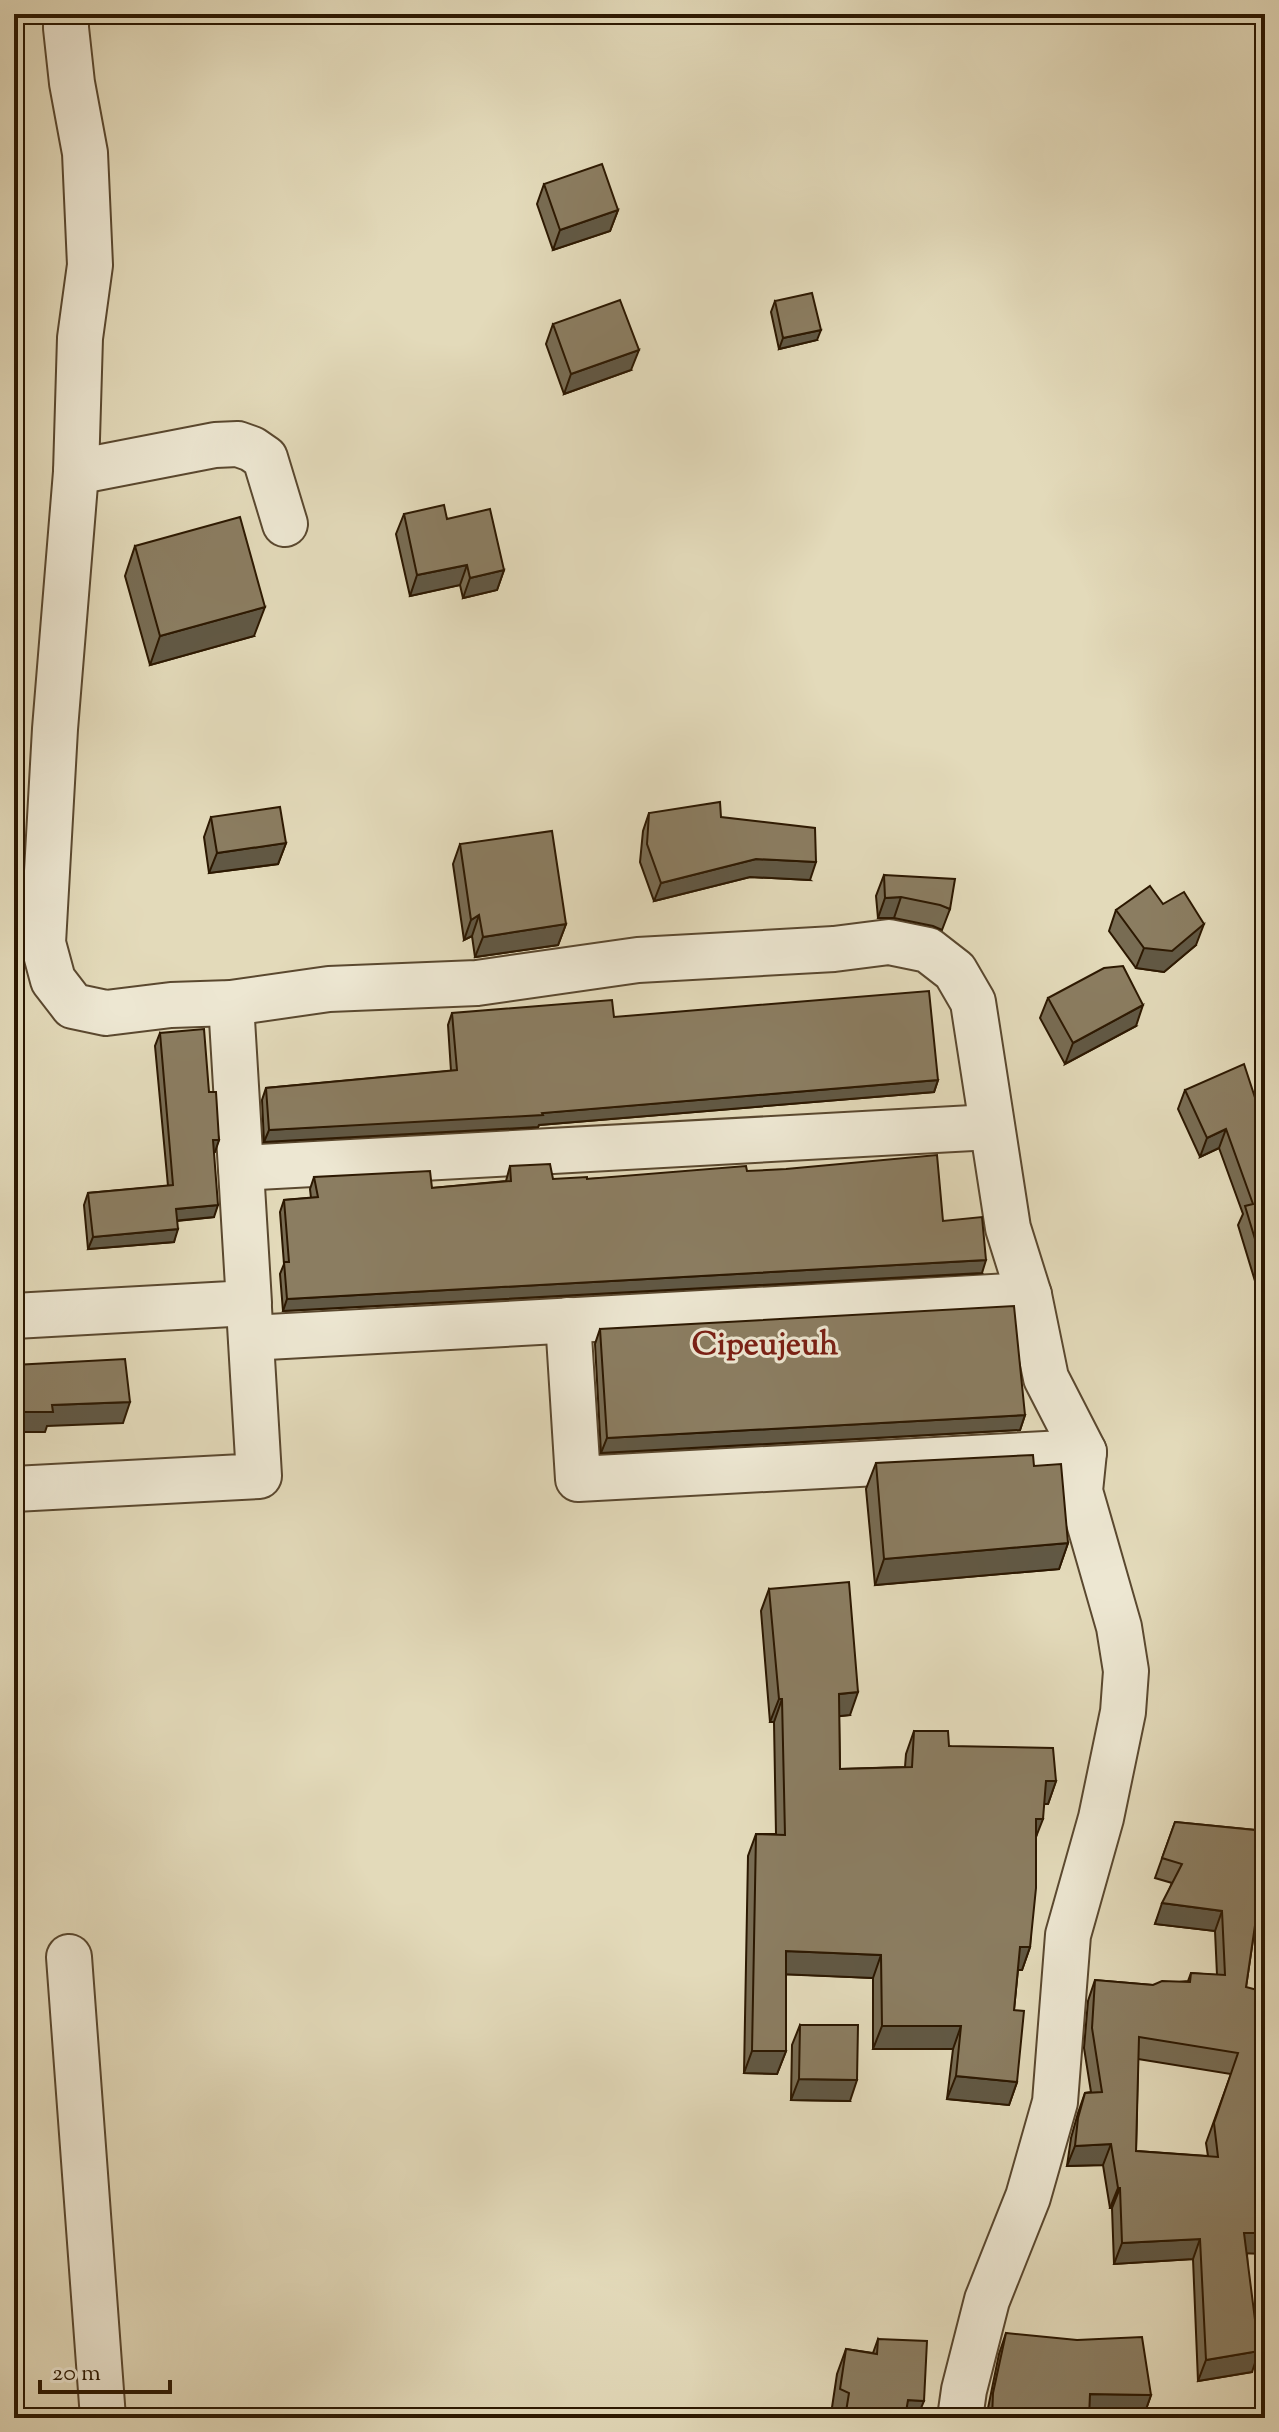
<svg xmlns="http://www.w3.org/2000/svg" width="1279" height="2432" font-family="'Sorts Mill Goudy',serif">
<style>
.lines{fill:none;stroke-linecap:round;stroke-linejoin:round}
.minor-casing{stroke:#5a482f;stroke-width:48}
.minor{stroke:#ede7d2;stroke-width:44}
.wall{fill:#786c53;stroke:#2c1801;stroke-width:2;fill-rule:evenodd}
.shaded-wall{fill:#615844;stroke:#2c1801;stroke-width:2}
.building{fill:#8b7d61;stroke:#2c1801;stroke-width:2;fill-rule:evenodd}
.labels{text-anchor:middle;stroke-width:6;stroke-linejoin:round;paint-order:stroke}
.quarter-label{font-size:32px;font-weight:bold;fill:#7a1f14;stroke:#ede7d2}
</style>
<rect width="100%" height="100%" fill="#e3daba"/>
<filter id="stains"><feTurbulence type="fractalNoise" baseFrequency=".0025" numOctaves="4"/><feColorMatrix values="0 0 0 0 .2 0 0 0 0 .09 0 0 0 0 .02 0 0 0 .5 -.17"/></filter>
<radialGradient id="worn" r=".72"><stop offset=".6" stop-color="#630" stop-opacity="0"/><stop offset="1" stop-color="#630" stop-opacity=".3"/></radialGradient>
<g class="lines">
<defs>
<g id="minor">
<path d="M 66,14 L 66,28 L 72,83 L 85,153 L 90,265 L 80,338 L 76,472 L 55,729 L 43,943 L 53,980 L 73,1006 L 106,1013 L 171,1005 L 231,1003 L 329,989 L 477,983 L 638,960 L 834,949 L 889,942 L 928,950 L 955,971 L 973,1002 L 1008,1228 L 1029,1295 L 1046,1378 L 1084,1452 L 1080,1491 L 1119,1627 L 1126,1671 L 1123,1712 L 1101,1818 L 1068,1935 L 1055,2102 L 1028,2197 L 987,2300 L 964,2390 L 960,2418"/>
<path d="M 76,472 L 215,445 L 238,444 L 252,449 L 265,458 L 285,524"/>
<path d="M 241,1168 L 991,1127"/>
<path d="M 14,1316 L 249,1303 L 231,1003"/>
<path d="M 568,1320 L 578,1479 L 1084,1452"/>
<path d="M 251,1338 L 1029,1295"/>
<path d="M 14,1489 L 259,1476 L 249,1308"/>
<path d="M 69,1957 L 103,2418"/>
</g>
</defs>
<!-- minor casing -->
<use href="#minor" class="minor-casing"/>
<!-- minor -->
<use href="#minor" class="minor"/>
</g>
<!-- wall -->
<g class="wall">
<path d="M 544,184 L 618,210 L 610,231 L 553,250 L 537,204 Z"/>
<path d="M 775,301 L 817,340 L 779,349 L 771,312 Z"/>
<path d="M 553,324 L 631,370 L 564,394 L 546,344 Z"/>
<path d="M 404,514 L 447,519 L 504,570 L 497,590 L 463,598 L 460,585 L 410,596 L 396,534 Z"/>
<path d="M 135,546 L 254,636 L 150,665 L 125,576 Z"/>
<path d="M 649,813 L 721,817 L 810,880 L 750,877 L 654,901 L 640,862 L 643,831 Z"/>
<path d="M 211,817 L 286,843 L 278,864 L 209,873 L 204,837 Z"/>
<path d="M 460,844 L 566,924 L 558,945 L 475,957 L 472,936 L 464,940 L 453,864 Z"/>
<path d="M 884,875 L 950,909 L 942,930 L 933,926 L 894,918 L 878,918 L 876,896 Z"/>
<path d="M 1163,904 L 1196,945 L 1164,972 L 1136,968 L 1109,931 L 1116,910 Z"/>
<path d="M 1048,998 L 1136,1026 L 1065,1064 L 1040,1018 Z"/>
<path d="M 452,1013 L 614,1017 L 938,1080 L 934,1092 L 539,1125 L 538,1127 L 264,1142 L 262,1100 L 266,1088 L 451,1071 L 448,1025 Z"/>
<path d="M 160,1033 L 209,1092 L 219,1140 L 214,1152 L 214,1217 L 177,1221 L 174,1242 L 88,1249 L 84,1205 L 88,1193 L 168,1186 L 155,1046 Z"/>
<path d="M 1185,1090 L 1263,1122 L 1265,1122 L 1265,1314 L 1238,1225 L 1243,1214 L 1219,1148 L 1200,1157 L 1178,1109 Z"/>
<path d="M 510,1166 L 553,1179 L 587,1179 L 747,1171 L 943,1221 L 982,1273 L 283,1311 L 280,1274 L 284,1264 L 280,1212 L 284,1200 L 311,1198 L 310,1189 L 314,1177 L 432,1188 L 506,1181 Z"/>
<path d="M 600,1329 L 1025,1415 L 1020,1430 L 601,1453 L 595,1344 Z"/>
<path d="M 876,1463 L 1034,1466 L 1068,1543 L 1059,1569 L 875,1585 L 866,1489 Z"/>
<path d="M 769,1589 L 850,1715 L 839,1716 L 840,1769 L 905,1767 L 906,1754 L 914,1731 L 949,1746 L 1056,1781 L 1048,1804 L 1044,1804 L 1036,1837 L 1030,1947 L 1022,1970 L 1018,1970 L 1014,2010 L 1017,2082 L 1009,2105 L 947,2099 L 953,2049 L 873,2049 L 873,1978 L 786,1974 L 786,2051 L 777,2074 L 744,2073 L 748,1856 L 756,1834 L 776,1834 L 774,1722 L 770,1722 L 761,1611 Z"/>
<path d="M 1175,1822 L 1265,1831 L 1265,1928 L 1255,1926 L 1246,1987 L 1247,2253 L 1252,2372 L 1198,2381 L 1193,2259 L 1114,2264 L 1112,2208 L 1110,2208 L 1103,2165 L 1067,2166 L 1071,2138 L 1078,2113 L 1085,2093 L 1091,2092 L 1084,2048 L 1088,2001 L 1095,1980 L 1153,1985 L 1188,1981 L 1191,1973 L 1217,1975 L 1215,1931 L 1155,1924 L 1172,1883 L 1155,1878 ZM 1138,2059 L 1231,2074 L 1206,2143 L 1208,2156 L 1136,2151 Z"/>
<path d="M 800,2025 L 850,2101 L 791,2100 L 792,2045 Z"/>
<path d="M 1006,2333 L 1151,2395 L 1144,2415 L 1089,2414 L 1089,2418 L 986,2418 L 999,2354 Z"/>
<path d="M 878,2339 L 917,2418 L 839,2418 L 831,2414 L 837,2374 L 846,2349 L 873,2353 Z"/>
</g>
<!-- shaded-wall -->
<g class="shaded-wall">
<path d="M 618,210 L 610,231 L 553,250 L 560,230 Z"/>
<path d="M 821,330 L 817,340 L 779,349 L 783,338 Z"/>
<path d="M 639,350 L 631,370 L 564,394 L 571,374 Z"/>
<path d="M 14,562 L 19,562 L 14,575 Z"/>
<path d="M 467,565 L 460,585 L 410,596 L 417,575 Z"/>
<path d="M 504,570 L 497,590 L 463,598 L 470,578 Z"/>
<path d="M 265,607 L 254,636 L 150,665 L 160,636 Z"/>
<path d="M 286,843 L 278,864 L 209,873 L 217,853 Z"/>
<path d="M 756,859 L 816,862 L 810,880 L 750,877 L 654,901 L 661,883 Z"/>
<path d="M 901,897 L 894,918 L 878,918 L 885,898 Z"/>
<path d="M 479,915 L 472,936 L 464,940 L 471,920 Z"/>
<path d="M 566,924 L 558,945 L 475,957 L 483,937 Z"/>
<path d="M 1204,924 L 1196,945 L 1164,972 L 1136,968 L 1144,948 Z"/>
<path d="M 1143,1005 L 1136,1026 L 1065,1064 L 1073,1043 Z"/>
<path d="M 938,1080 L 934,1092 L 539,1125 L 538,1127 L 264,1142 L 269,1130 L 542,1113 Z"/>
<path d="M 1226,1129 L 1219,1148 L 1200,1157 L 1207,1138 Z"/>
<path d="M 213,1140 L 219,1140 L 215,1152 L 209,1153 Z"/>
<path d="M 218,1205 L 214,1217 L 172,1221 L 176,1209 Z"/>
<path d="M 178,1229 L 174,1242 L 88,1249 L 93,1237 Z"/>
<path d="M 986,1260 L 982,1273 L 283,1311 L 287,1299 Z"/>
<path d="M 130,1402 L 123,1423 L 47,1426 L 45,1432 L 14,1432 L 14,1412 L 52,1405 Z"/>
<path d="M 1025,1415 L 1020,1430 L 601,1453 L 607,1438 Z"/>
<path d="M 1068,1543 L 1059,1569 L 875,1585 L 884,1559 Z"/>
<path d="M 858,1692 L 850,1715 L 831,1717 L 839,1694 Z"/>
<path d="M 779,1699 L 782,1699 L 774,1722 L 770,1722 Z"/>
<path d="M 1046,1781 L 1056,1781 L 1048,1804 L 1038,1804 Z"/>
<path d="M 1036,1819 L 1043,1819 L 1034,1842 Z"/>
<path d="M 1162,1903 L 1222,1911 L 1215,1931 L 1155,1924 Z"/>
<path d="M 1258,1905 L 1265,1906 L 1265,1928 L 1251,1926 Z"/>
<path d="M 1020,1947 L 1030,1947 L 1022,1970 L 1011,1970 Z"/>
<path d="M 786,1951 L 881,1955 L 873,1978 L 778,1974 Z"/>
<path d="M 882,2026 L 961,2026 L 953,2049 L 873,2049 Z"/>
<path d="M 752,2051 L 786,2051 L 777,2074 L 744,2073 Z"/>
<path d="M 956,2076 L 1017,2082 L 1009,2105 L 947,2099 Z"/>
<path d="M 799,2079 L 857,2080 L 850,2101 L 791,2100 Z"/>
<path d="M 1111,2144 L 1103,2165 L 1067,2166 L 1075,2146 Z"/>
<path d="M 1118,2188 L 1120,2188 L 1112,2208 L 1110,2208 Z"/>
<path d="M 1244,2233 L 1265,2233 L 1265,2254 L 1237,2253 Z"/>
<path d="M 1200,2239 L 1193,2259 L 1114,2264 L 1122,2243 Z"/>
<path d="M 1259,2351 L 1252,2372 L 1198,2381 L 1206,2360 Z"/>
<path d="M 1090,2394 L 1151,2395 L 1144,2415 L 1082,2414 Z"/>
<path d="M 908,2400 L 924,2401 L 917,2418 L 901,2418 Z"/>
</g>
<!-- building -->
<g class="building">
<path d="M 602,164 L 618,210 L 560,230 L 544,184 Z"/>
<path d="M 812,293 L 821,330 L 783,338 L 775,301 Z"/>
<path d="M 620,300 L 639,350 L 571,374 L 553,324 Z"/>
<rect x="14" y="497" width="5" height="65"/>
<path d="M 444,505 L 447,519 L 490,509 L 504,570 L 470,578 L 467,565 L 417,575 L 404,514 Z"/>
<path d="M 240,517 L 265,607 L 160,636 L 135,546 Z"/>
<path d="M 720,802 L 721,817 L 815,828 L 816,862 L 756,859 L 661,883 L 647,844 L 649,813 Z"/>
<path d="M 280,807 L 286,843 L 217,853 L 211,817 Z"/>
<path d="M 552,831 L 566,924 L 483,937 L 479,915 L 471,920 L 460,844 Z"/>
<path d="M 884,875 L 955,879 L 950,909 L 940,905 L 901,897 L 885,898 Z"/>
<path d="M 1150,886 L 1163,904 L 1184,892 L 1204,924 L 1172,951 L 1144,948 L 1116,910 Z"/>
<path d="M 1123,966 L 1143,1005 L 1073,1043 L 1048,998 L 1104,968 Z"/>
<path d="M 929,991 L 938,1080 L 542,1113 L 543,1115 L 269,1130 L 266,1088 L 457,1070 L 452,1013 L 612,1000 L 614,1017 Z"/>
<path d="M 204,1029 L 209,1092 L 216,1092 L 219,1140 L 213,1140 L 218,1205 L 176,1209 L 178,1229 L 93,1237 L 88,1193 L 173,1185 L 160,1033 Z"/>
<path d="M 1244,1064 L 1263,1122 L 1265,1122 L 1265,1272 L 1245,1206 L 1253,1204 L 1226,1129 L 1207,1138 L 1185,1090 Z"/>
<path d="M 937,1155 L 943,1221 L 982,1217 L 986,1260 L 287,1299 L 284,1262 L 289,1262 L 284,1200 L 318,1197 L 314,1177 L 430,1171 L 432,1188 L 511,1181 L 510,1166 L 550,1164 L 553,1179 L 587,1177 L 587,1179 L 746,1166 L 747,1171 L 786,1169 Z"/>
<path d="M 1014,1306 L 1025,1415 L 607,1438 L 600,1329 Z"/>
<path d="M 125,1359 L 130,1402 L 52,1405 L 53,1412 L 14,1412 L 14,1365 Z"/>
<path d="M 1033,1455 L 1034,1466 L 1061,1464 L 1068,1543 L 884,1559 L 876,1463 Z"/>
<path d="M 849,1582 L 858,1692 L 839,1694 L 840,1769 L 912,1767 L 914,1731 L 948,1731 L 949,1746 L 1053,1748 L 1056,1781 L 1046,1781 L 1043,1819 L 1036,1819 L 1036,1888 L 1030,1947 L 1020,1947 L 1014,2010 L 1024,2011 L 1017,2082 L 956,2076 L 961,2026 L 882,2026 L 881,1955 L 786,1951 L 786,2051 L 752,2051 L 756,1834 L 785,1835 L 782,1699 L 779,1699 L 769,1589 Z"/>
<path d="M 1175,1822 L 1265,1831 L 1265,1906 L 1258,1905 L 1246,1987 L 1265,1992 L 1265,2233 L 1244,2233 L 1259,2351 L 1206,2360 L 1200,2239 L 1122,2243 L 1120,2188 L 1118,2188 L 1111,2144 L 1075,2146 L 1078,2118 L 1085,2093 L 1102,2092 L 1092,2028 L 1095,1980 L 1153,1985 L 1162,1981 L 1190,1982 L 1191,1973 L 1225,1975 L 1222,1911 L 1162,1903 L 1182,1864 L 1162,1858 ZM 1139,2037 L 1238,2053 L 1214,2123 L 1218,2157 L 1136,2151 Z"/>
<path d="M 800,2025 L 858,2025 L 857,2080 L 799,2079 Z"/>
<path d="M 1006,2333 L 1077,2340 L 1142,2337 L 1151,2395 L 1090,2394 L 1089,2418 L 992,2418 L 993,2393 Z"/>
<path d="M 878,2339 L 927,2341 L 924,2401 L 908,2400 L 905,2418 L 845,2418 L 849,2393 L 840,2389 L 846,2349 L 877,2354 Z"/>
</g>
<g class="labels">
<!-- quarter labels -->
<g class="quarter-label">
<text x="765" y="1354">Cipeujeuh</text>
</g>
</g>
<!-- margin -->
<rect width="1279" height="2432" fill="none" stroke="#e3daba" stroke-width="48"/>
<rect x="16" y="16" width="1247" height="2400" fill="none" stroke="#2c1801" stroke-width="4"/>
<rect x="24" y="24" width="1231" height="2384" fill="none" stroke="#2c1801" stroke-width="2"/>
<!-- scale -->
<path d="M40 2380v12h130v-12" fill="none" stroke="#2c1801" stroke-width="4"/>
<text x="52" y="2380" font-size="24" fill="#2c1801" stroke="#ede7d2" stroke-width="6" paint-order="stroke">20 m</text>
<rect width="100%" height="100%" filter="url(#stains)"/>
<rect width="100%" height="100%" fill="url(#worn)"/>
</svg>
